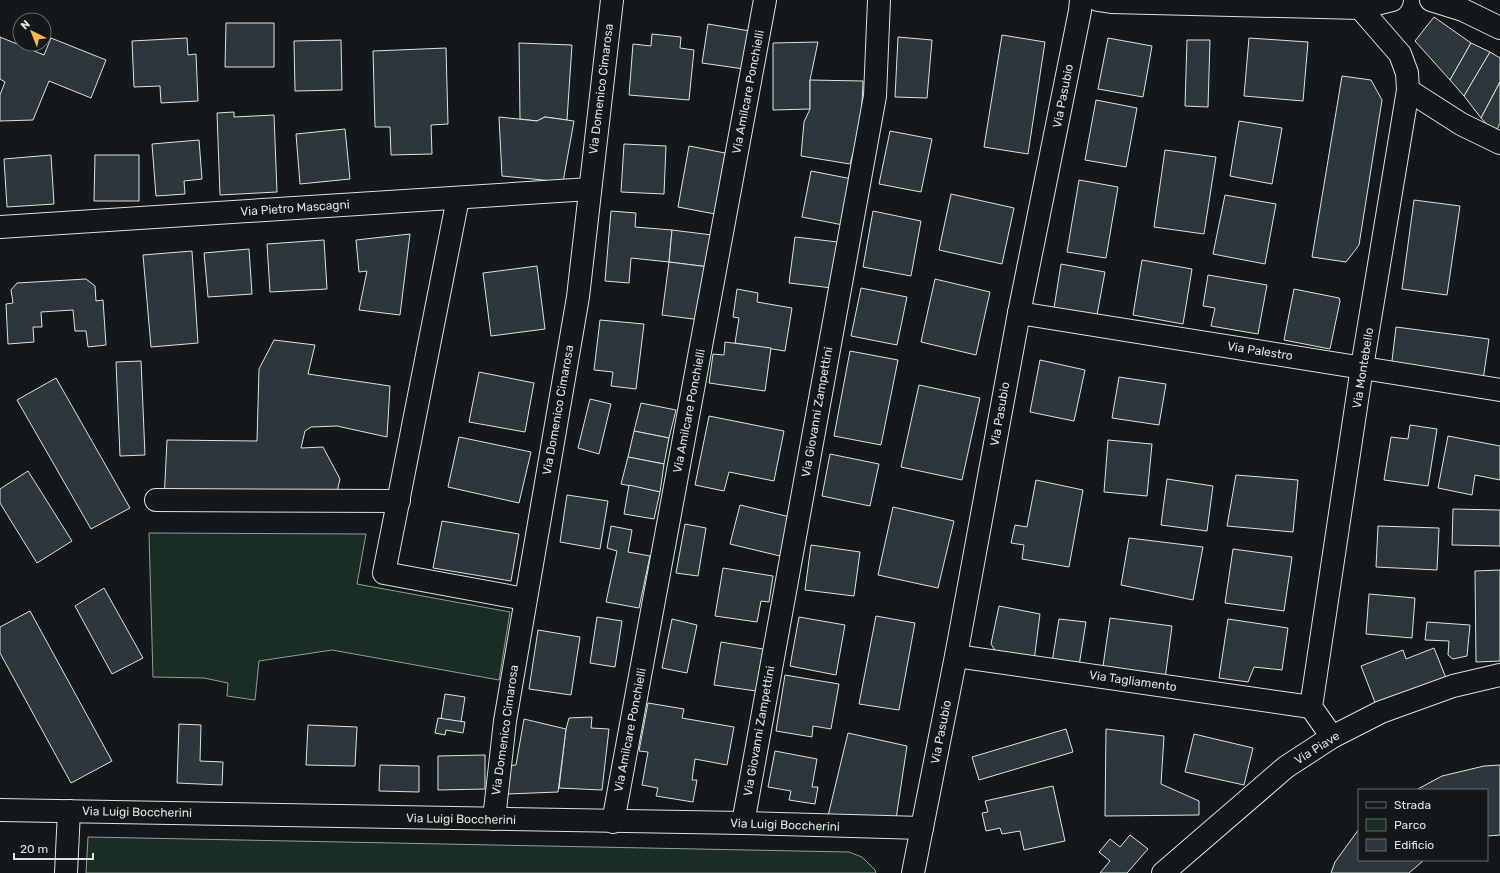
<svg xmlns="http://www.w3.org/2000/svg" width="1500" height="873" font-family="Rubik,sans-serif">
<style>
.green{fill:#1a2d24;stroke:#939e99}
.building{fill:#2c363c;stroke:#d8e6dc}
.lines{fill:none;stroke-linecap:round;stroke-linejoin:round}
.street-casing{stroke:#d8e6dc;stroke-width:24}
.street{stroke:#14181c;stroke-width:22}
.labels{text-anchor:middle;stroke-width:3;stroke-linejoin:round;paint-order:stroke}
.street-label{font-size:12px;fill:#d8e6dc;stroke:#14181c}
</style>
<rect width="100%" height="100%" fill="#14181c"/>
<!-- green -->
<g class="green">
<path d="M 149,533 L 366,534 L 357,584 L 510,612 L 499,680 L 332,650 L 259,661 L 255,700 L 227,696 L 228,683 L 204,678 L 153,677 Z"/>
<path d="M 88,837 L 849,852 L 862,857 L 875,870 L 876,873 L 86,873 Z"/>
</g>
<!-- building -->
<g class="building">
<path d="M 1434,17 L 1471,43 L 1450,80 L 1415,41 Z"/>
<path d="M 226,23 L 274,23 L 274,67 L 225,67 Z"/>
<path d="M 708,24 L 750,31 L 744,69 L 702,63 Z"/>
<path d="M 652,34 L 681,37 L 680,48 L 694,50 L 689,100 L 629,95 L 633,44 L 651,46 Z"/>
<path d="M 1002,35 L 1045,42 L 1028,154 L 984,147 Z"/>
<path d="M 0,37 L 44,55 L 51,38 L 106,60 L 91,98 L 49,81 L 33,120 L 0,121 L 0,95 L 5,82 L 0,79 Z"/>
<path d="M 898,37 L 932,40 L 927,98 L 895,97 Z"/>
<path d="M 187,38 L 188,55 L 196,54 L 198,101 L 161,103 L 160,86 L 134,87 L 132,41 Z"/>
<path d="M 1108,38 L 1152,46 L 1143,97 L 1098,89 Z"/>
<path d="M 1249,38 L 1308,42 L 1303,101 L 1244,96 Z"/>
<path d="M 341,40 L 342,90 L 295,91 L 294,41 Z"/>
<path d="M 1187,40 L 1210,40 L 1208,107 L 1185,106 Z"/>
<path d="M 818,42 L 810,80 L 810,109 L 773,110 L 773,43 Z"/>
<path d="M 519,43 L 572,45 L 567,120 L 545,117 L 537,121 L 520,119 Z"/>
<path d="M 1471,43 L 1490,52 L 1464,96 L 1450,80 Z"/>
<path d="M 446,48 L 448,124 L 431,125 L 432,154 L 391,155 L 390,127 L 375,127 L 373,51 Z"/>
<path d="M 1490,52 L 1500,58 L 1500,82 L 1481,118 L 1464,96 Z"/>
<path d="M 1342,76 L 1371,80 L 1382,100 L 1359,245 L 1346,262 L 1312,257 Z"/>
<path d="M 810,80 L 863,81 L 861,125 L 850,164 L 801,156 L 804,122 L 810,109 Z"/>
<path d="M 1500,82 L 1500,123 L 1495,134 L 1481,118 Z"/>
<path d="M 1096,100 L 1137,108 L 1126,167 L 1085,160 Z"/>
<path d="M 234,112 L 234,117 L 274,115 L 277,192 L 220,195 L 217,113 Z"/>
<path d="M 499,117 L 537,121 L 545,117 L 574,121 L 563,182 L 502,176 Z"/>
<path d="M 1239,121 L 1282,128 L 1272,184 L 1230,176 Z"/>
<path d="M 345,129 L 350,179 L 300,184 L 296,134 Z"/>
<path d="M 890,131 L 932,139 L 921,192 L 879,184 Z"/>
<path d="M 199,140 L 202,179 L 184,181 L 185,194 L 156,196 L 152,144 Z"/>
<path d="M 624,144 L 666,146 L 664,194 L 621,192 Z"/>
<path d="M 689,146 L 725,153 L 715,214 L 678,207 Z"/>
<path d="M 1165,150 L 1216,157 L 1204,234 L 1154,227 Z"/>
<path d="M 51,155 L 54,204 L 7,207 L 4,159 Z"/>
<path d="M 95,155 L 139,155 L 139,201 L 94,201 Z"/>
<path d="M 811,171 L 852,179 L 843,225 L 802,217 Z"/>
<path d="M 1079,180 L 1118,187 L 1106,258 L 1067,252 Z"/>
<path d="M 951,194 L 1014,208 L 1002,264 L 939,250 Z"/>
<path d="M 1225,195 L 1276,204 L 1265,264 L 1213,254 Z"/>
<path d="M 1414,200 L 1460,206 L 1447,295 L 1402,289 Z"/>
<path d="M 611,211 L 636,213 L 635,227 L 672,230 L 669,262 L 631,258 L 629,283 L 605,281 Z"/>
<path d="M 873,211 L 921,221 L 911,276 L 863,267 Z"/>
<path d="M 672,230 L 712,235 L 709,267 L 669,262 Z"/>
<path d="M 410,234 L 400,315 L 359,310 L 367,271 L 359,272 L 356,240 Z"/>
<path d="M 795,237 L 838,242 L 832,288 L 789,283 Z"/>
<path d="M 324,240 L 327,289 L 270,292 L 267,244 Z"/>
<path d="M 249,249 L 252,294 L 208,297 L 204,253 Z"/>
<path d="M 192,251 L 198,343 L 151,347 L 143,255 Z"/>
<path d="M 1142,260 L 1192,269 L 1183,324 L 1133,315 Z"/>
<path d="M 669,262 L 709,267 L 701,320 L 662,315 Z"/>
<path d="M 1061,264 L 1105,272 L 1097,315 L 1054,308 Z"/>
<path d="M 537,266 L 545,329 L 491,336 L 483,273 Z"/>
<path d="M 1208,275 L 1267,285 L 1258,334 L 1211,326 L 1215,308 L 1203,306 Z"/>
<path d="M 86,279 L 95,286 L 96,301 L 103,300 L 106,345 L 88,347 L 86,331 L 75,331 L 73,310 L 41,312 L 42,327 L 33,327 L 34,342 L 8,344 L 6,304 L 13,303 L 11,290 L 17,283 Z"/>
<path d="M 935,279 L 990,292 L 976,355 L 921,342 Z"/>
<path d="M 861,288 L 907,297 L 897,345 L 851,336 Z"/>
<path d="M 737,289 L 758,293 L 757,302 L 792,308 L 785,351 L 735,343 L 739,318 L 733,317 Z"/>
<path d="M 1294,289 L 1339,298 L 1340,301 L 1330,349 L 1284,340 Z"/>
<path d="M 600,320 L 644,324 L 636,389 L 611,386 L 613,372 L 594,370 Z"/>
<path d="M 1396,327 L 1489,339 L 1483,380 L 1391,369 Z"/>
<path d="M 274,340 L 315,345 L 308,374 L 390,386 L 387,437 L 337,426 L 311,427 L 305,431 L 301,448 L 323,447 L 340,479 L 336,496 L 164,501 L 167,440 L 257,441 L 259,369 Z"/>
<path d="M 725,342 L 771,348 L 765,391 L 709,383 L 713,354 L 724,355 Z"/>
<path d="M 850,351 L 898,360 L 881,445 L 834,436 Z"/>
<path d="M 1040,360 L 1085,370 L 1074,421 L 1030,412 Z"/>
<path d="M 141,361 L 145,455 L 120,456 L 116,362 Z"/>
<path d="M 479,372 L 534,383 L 525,432 L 469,422 Z"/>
<path d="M 1119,377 L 1166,384 L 1159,425 L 1112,418 Z"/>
<path d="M 56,378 L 130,508 L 91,529 L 17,400 Z"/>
<path d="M 919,385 L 980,398 L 962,480 L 901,467 Z"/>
<path d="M 590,399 L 611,404 L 599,454 L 578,448 Z"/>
<path d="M 641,403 L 676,410 L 669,438 L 634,431 Z"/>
<path d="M 709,416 L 784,431 L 774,481 L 729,472 L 724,491 L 695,485 Z"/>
<path d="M 1410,425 L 1437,429 L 1428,486 L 1384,480 L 1391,437 L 1408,439 Z"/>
<path d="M 634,431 L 669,438 L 664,464 L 628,457 Z"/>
<path d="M 1448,436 L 1500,446 L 1500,480 L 1475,475 L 1472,495 L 1438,488 Z"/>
<path d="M 459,437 L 531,452 L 519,503 L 448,487 Z"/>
<path d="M 1108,440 L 1152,444 L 1147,496 L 1104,492 Z"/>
<path d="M 830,454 L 879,464 L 870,506 L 822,496 Z"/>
<path d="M 628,457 L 664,464 L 660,492 L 621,484 Z"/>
<path d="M 28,471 L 72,541 L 37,563 L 0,503 L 0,489 Z"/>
<path d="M 1236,475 L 1298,480 L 1293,532 L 1227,526 Z"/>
<path d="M 1167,479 L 1213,486 L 1207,531 L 1161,525 Z"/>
<path d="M 1036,480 L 1083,490 L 1069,567 L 1022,559 L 1024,545 L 1011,543 L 1015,525 L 1027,527 Z"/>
<path d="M 629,485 L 660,492 L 654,519 L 624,514 Z"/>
<path d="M 567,495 L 608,501 L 600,549 L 560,542 Z"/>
<path d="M 740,505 L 790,517 L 780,556 L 730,544 Z"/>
<path d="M 893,507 L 954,521 L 938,588 L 878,575 Z"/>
<path d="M 1453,509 L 1500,510 L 1500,546 L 1452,545 Z"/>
<path d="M 442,521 L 519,534 L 511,581 L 433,568 Z"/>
<path d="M 685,524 L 706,528 L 698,576 L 676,573 Z"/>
<path d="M 611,526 L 632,530 L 628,552 L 650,556 L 639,608 L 606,602 L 617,551 L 607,548 Z"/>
<path d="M 1378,526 L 1439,528 L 1437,570 L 1376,567 Z"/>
<path d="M 1129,538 L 1203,547 L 1193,600 L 1121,585 Z"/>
<path d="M 811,545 L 860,552 L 854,596 L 805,590 Z"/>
<path d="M 1233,549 L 1292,557 L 1284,611 L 1225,603 Z"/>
<path d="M 723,568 L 773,576 L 769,602 L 761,601 L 757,622 L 715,616 Z"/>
<path d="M 1500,570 L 1500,661 L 1476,662 L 1475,571 Z"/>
<path d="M 104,588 L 143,658 L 112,674 L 75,606 Z"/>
<path d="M 1369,594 L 1415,598 L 1412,638 L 1366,634 Z"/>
<path d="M 999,606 L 1040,614 L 1034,661 L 996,652 L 991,644 Z"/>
<path d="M 30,611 L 112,761 L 71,783 L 0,653 L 0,627 Z"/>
<path d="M 876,616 L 915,623 L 899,710 L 859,704 Z"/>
<path d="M 597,617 L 622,621 L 615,667 L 590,663 Z"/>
<path d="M 799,617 L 845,625 L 836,675 L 790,666 Z"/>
<path d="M 1110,618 L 1172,626 L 1165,679 L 1102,673 Z"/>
<path d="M 672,619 L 697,625 L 687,673 L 662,668 Z"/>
<path d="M 1059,619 L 1086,622 L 1079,666 L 1052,662 Z"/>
<path d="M 1228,619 L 1288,628 L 1282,670 L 1254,667 L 1248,682 L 1219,678 Z"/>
<path d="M 1427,622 L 1470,625 L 1467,656 L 1453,659 L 1448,655 L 1449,641 L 1425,640 Z"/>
<path d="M 538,630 L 580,637 L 571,695 L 529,689 Z"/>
<path d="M 721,642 L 763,649 L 756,691 L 714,685 Z"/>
<path d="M 1434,648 L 1446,678 L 1376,705 L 1361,666 L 1403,650 L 1406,659 Z"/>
<path d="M 785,675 L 839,684 L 831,729 L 813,726 L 812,737 L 776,731 Z"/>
<path d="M 445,694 L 465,697 L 461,722 L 441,719 Z"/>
<path d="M 648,703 L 684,709 L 682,718 L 734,727 L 727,765 L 695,759 L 692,780 L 697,780 L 693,802 L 656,796 L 658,788 L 642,785 L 648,752 L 639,751 Z"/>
<path d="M 592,717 L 591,728 L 609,729 L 602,790 L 559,788 L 566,729 L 569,718 Z"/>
<path d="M 438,718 L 465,722 L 463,733 L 446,730 L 445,735 L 435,733 Z"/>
<path d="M 524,719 L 566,729 L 558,792 L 507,794 L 506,766 L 516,765 Z"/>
<path d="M 179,724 L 201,725 L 200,761 L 223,762 L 222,785 L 177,783 Z"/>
<path d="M 308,725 L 357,727 L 355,766 L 306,765 Z"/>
<path d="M 1066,729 L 1073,752 L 979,780 L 972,757 Z"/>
<path d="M 1106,729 L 1164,736 L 1161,784 L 1199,801 L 1199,815 L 1105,816 Z"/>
<path d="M 848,733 L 907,746 L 896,819 L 828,816 Z"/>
<path d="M 1194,734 L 1253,748 L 1244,785 L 1185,772 Z"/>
<path d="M 775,751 L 817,759 L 812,787 L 818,787 L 815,804 L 789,800 L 791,791 L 768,787 Z"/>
<path d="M 485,755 L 485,789 L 438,790 L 438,756 Z"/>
<path d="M 380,765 L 419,766 L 419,792 L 379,791 Z"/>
<path d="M 1500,765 L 1500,835 L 1487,836 L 1487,790 L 1416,790 L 1442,776 L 1484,766 Z"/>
<path d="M 1053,786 L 1065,841 L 1024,850 L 1020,831 L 1002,834 L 1000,828 L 986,831 L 982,813 L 988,812 L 985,801 Z"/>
<path d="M 1359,829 L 1359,860 L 1424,860 L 1409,873 L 1331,873 L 1335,862 Z"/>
<path d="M 1130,835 L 1148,849 L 1127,873 L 1100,873 L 1110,861 L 1099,852 L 1110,839 L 1120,847 Z"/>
</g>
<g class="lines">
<defs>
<g id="street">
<path d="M 1098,0 L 1111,2 L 1360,8 L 1392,0"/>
<path d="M 1431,0 L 1463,10 L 1500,28"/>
<path d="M 1408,90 L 1461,124 L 1500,143"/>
<path d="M 458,198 L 384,573 L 525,599"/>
<path d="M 0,227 L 590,189"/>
<path d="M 1019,313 L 1500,390"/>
<path d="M 156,500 L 399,501"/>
<path d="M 956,656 L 1311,707"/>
<path d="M 1332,737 L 1311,707 L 1362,367 L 1408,90 L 1407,73 L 1400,54 L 1360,8"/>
<path d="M 0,810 L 743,823 L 922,828"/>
<path d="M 494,819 L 505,721 L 578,297 L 612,0"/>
<path d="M 613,822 L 765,0"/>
<path d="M 743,823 L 875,96 L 879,0"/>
<path d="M 66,873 L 69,811"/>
<path d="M 913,873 L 956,656 L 1019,313 L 1080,11 L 1081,0"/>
<path d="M 1163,873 L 1286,767 L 1332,737 L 1381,712 L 1453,686 L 1500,675"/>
</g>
</defs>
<!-- street casing -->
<use href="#street" class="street-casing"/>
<!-- street -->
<use href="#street" class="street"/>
</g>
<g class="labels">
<!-- street labels -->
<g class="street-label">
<text transform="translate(601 89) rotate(-83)" y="4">Via Domenico Cimarosa</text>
<text transform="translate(748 92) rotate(-79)" y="4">Via Amilcare Ponchielli</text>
<text transform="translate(1063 96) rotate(-79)" y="4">Via Pasubio</text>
<text transform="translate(295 208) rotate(-4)" y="4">Via Pietro Mascagni</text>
<text transform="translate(1260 351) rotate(9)" y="4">Via Palestro</text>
<text transform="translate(1363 368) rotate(-81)" y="4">Via Montebello</text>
<text transform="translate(558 410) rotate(-80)" y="4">Via Domenico Cimarosa</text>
<text transform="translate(689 411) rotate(-79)" y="4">Via Amilcare Ponchielli</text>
<text transform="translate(817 412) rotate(-80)" y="4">Via Giovanni Zampettini</text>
<text transform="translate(1000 414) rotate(-80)" y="4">Via Pasubio</text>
<text transform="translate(1133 681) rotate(8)" y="4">Via Tagliamento</text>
<text transform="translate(505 730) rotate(-82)" y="4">Via Domenico Cimarosa</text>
<text transform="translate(630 730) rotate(-79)" y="4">Via Amilcare Ponchielli</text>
<text transform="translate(759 731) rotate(-80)" y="4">Via Giovanni Zampettini</text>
<text transform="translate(941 732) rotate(-79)" y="4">Via Pasubio</text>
<text transform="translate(1317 748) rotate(-32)" y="4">Via Piave</text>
<text transform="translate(137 812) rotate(1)" y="4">Via Luigi Boccherini</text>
<text transform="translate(461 819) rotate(1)" y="4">Via Luigi Boccherini</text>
<text transform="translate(785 825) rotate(2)" y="4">Via Luigi Boccherini</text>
</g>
</g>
<!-- legend -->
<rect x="1358" y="789" width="130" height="72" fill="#14181c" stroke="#626a69"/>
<rect x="1366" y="802" width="20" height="6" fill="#14181c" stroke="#626a69"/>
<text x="1394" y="809" font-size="12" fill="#d8e6dc">Strada</text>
<rect x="1366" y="819" width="20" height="12" fill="#1a2d24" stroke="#626a69"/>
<text x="1394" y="829" font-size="12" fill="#d8e6dc">Parco</text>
<rect x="1366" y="839" width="20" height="12" fill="#2c363c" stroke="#626a69"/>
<text x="1394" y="849" font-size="12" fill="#d8e6dc">Edificio</text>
<!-- north arrow -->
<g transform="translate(32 32) rotate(317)"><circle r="19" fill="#14181c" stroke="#626a69"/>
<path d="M0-3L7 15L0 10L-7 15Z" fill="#ffb74d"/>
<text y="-6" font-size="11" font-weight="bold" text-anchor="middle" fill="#d8e6dc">N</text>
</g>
<!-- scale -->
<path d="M14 853v6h79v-6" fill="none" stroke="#d8e6dc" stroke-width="2"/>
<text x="20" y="853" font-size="12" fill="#d8e6dc" stroke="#14181c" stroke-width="3" paint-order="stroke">20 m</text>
</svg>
